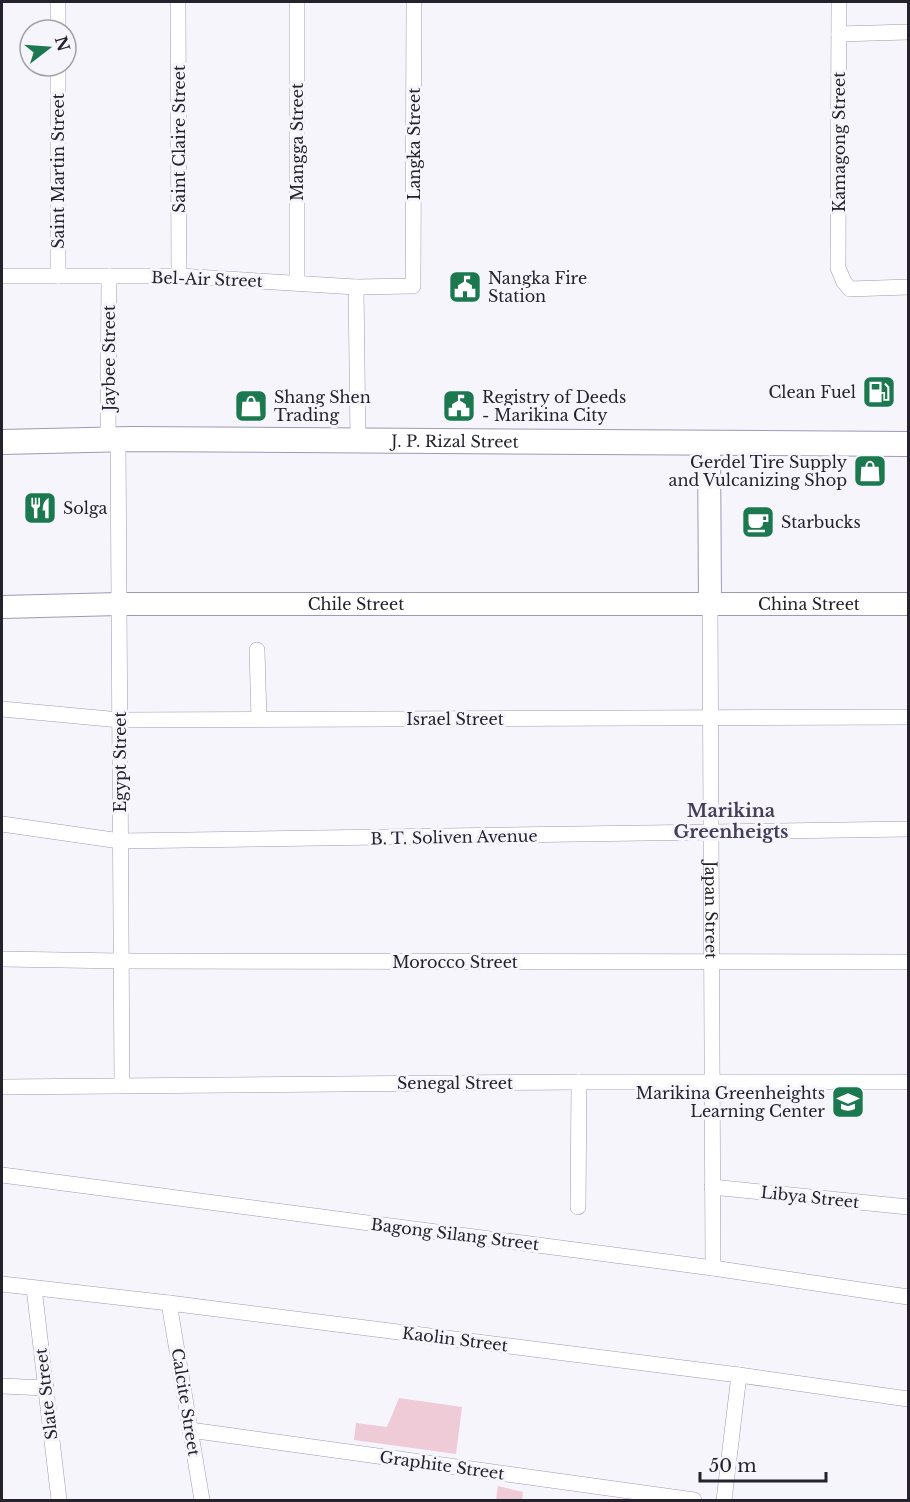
<svg xmlns="http://www.w3.org/2000/svg" width="910" height="1502" font-family="'Libre Baskerville',serif">
<style>
.green{fill:#efcad7}
.lines{fill:none;stroke-linecap:round;stroke-linejoin:round}
.street-casing{stroke:#a198b6;stroke-width:16}
.secondary-casing{stroke:#a198b6;stroke-width:24}
.primary-casing{stroke:#a198b6;stroke-width:26}
.street{stroke:#fff;stroke-width:15}
.secondary{stroke:#fff;stroke-width:22}
.primary{stroke:#fff;stroke-width:24}
.labels{text-anchor:middle;stroke-width:6;stroke-linejoin:round;paint-order:stroke}
.street-label{font-size:16px;fill:#25212d;stroke:#f6f5fb}
.poi-label{font-size:16px;fill:#25212d;stroke:#f6f5fb;text-anchor:start}
.neighbourhood-label{font-size:18px;font-weight:bold;fill:#463e59;stroke:#f6f5fb}
</style>
<rect width="100%" height="100%" fill="#f6f5fb"/>
<!-- green -->
<g class="green">
<path d="M 399,1398 L 462,1407 L 456,1454 L 354,1440 L 356,1423 L 387,1427 Z"/>
<path d="M 498,1486 L 523,1492 L 522,1500 L 496,1500 Z"/>
</g>
<g class="lines">
<defs>
<g id="street">
<path d="M 58,2 L 58,30"/>
<path d="M 178,2 L 179,276"/>
<path d="M 839,2 L 838,268 L 844,282 L 850,289 L 908,287"/>
<path d="M 839,34 L 908,32"/>
<path d="M 58,66 L 58,276"/>
<path d="M 2,276 L 179,276 L 356,287 L 413,286 L 414,2"/>
<path d="M 297,283 L 297,2"/>
<path d="M 356,287 L 358,441"/>
<path d="M 108,440 L 109,276"/>
<path d="M 118,440 L 122,1085"/>
<path id="s1" d="M 710,604 L 713,1268"/>
<path d="M 257,650 L 259,719"/>
<path d="M 2,709 L 120,720 L 908,717"/>
<path d="M 2,824 L 120,841 L 908,829"/>
<path d="M 2,959 L 121,961 L 908,962"/>
<path d="M 2,1087 L 579,1082 L 908,1082"/>
<path d="M 2,1175 L 713,1268 L 908,1297"/>
<path d="M 712,1187 L 908,1207"/>
<path d="M 578,1207 L 579,1082"/>
<path d="M 2,1284 L 169,1303 L 739,1375 L 908,1399"/>
<path d="M 34,1288 L 59,1500"/>
<path d="M 169,1303 L 202,1500"/>
<path d="M 2,1386 L 46,1388"/>
<path d="M 190,1430 L 694,1500"/>
<path d="M 724,1500 L 739,1375"/>
</g>
<g id="secondary">
<path d="M 709,443 L 710,604"/>
<path id="s2" d="M 2,607 L 119,604 L 908,604"/>
</g>
<g id="primary">
<path id="s3" d="M 2,442 L 131,439 L 908,444"/>
</g>
</defs>
<!-- street casing -->
<use href="#street" class="street-casing"/>
<!-- secondary casing -->
<use href="#secondary" class="secondary-casing"/>
<!-- primary casing -->
<use href="#primary" class="primary-casing"/>
<!-- street -->
<use href="#street" class="street"/>
<!-- secondary -->
<use href="#secondary" class="secondary"/>
<!-- primary -->
<use href="#primary" class="primary"/>
</g>
<!-- icons -->
<defs>
<symbol id="civic-square" viewBox="-11 -11 22 22"><rect x="-9" y="-9" width="18" height="18" rx="4" fill="#1c794f" stroke="#f6f5fb"/><path d="M-.6-6.5H3V-4.5H.6V-3L4-1V1h2V6H-6V1h2V-1L-.6-3ZM-1.2 2.5V6h2.4V2.5Z" fill="#fff"/></symbol>
<symbol id="fuel-square" viewBox="-11 -11 22 22"><rect x="-9" y="-9" width="18" height="18" rx="4" fill="#1c794f" stroke="#f6f5fb"/><path d="M-5.5-6h7V0h2V4h1.3V-2.5L3-4.5l.8-.8L6-3V5H2.5V1h-1V6h-7ZM-4.2-4.7v3.2H.2V-4.7Z" fill="#fff"/></symbol>
<symbol id="shop-square" viewBox="-11 -11 22 22"><rect x="-9" y="-9" width="18" height="18" rx="4" fill="#1c794f" stroke="#f6f5fb"/><path d="M-5-2.5h2.3a2.7 3.5 0 0 1 5.4 0H5L5.5 6h-11ZM-1.5-2.5h3a1.5 2.3 0 0 0-3 0Z" fill="#fff"/></symbol>
<symbol id="restaurant-square" viewBox="-11 -11 22 22"><rect x="-9" y="-9" width="18" height="18" rx="4" fill="#1c794f" stroke="#f6f5fb"/><path d="M-5-6h1v4h1v-4h1v4h1v-4h1v5L-1.5 .5V6h-2V.5L-5-1ZM5-6V6H3V1.5H1.5Q1.5-4 5-6Z" fill="#fff"/></symbol>
<symbol id="cafe-square" viewBox="-11 -11 22 22"><rect x="-9" y="-9" width="18" height="18" rx="4" fill="#1c794f" stroke="#f6f5fb"/><path d="M-5.5-4.5H6V0H3Q3 3.5 0 3.5H-2.5Q-5.5 3.5-5.5 0ZM3-3.2v2h1.7v-2ZM-6 4.5H4V6H-6Z" fill="#fff"/></symbol>
<symbol id="school-square" viewBox="-11 -11 22 22"><rect x="-9" y="-9" width="18" height="18" rx="4" fill="#1c794f" stroke="#f6f5fb"/><path d="M0-5L7-2L0 1L-7-2ZM-4 1L0 2.5L4 1V4Q0 6-4 4Z" fill="#fff"/></symbol>
</defs>
<g fill-rule="evenodd">
<use href="#civic-square" x="446" y="268" width="38" height="38"/>
<use href="#fuel-square" x="860" y="373" width="38" height="38"/>
<use href="#shop-square" x="232" y="387" width="38" height="38"/>
<use href="#civic-square" x="440" y="387" width="38" height="38"/>
<use href="#shop-square" x="851" y="452" width="38" height="38"/>
<use href="#restaurant-square" x="21" y="489" width="38" height="38"/>
<use href="#cafe-square" x="739" y="503" width="38" height="38"/>
<use href="#school-square" x="829" y="1083" width="38" height="38"/>
</g>
<g class="labels">
<!-- street labels -->
<g class="street-label">
<text transform="translate(179 139) rotate(-90)" y="6">Saint Claire Street</text>
<text transform="translate(297 142) rotate(-90)" y="6">Mangga Street</text>
<text transform="translate(839 142) rotate(-90)" y="6">Kamagong Street</text>
<text transform="translate(414 144) rotate(-90)" y="6">Langka Street</text>
<text transform="translate(58 171) rotate(-90)" y="6">Saint Martin Street</text>
<text transform="translate(207 279) rotate(2)" y="6">Bel-Air Street</text>
<text transform="translate(109 358) rotate(-90)" y="6">Jaybee Street</text>
<text dy="6" stroke="none"><textPath href="#s3" startOffset="453">J. P. Rizal Street</textPath></text>
<text dy="6" stroke="none"><textPath href="#s2" startOffset="354">Chile Street</textPath></text>
<text dy="6" stroke="none"><textPath href="#s2" startOffset="807">China Street</textPath></text>
<text x="455" y="725">Israel Street</text>
<text transform="translate(120 762) rotate(-90)" y="6">Egypt Street</text>
<text transform="translate(454 837) rotate(-1)" y="6">B. T. Soliven Avenue</text>
<text dy="6" stroke="none"><textPath href="#s1" startOffset="306">Japan Street</textPath></text>
<text x="455" y="968">Morocco Street</text>
<text x="455" y="1089">Senegal Street</text>
<text transform="translate(810 1197) rotate(6)" y="6">Libya Street</text>
<text transform="translate(455 1234) rotate(7)" y="6">Bagong Silang Street</text>
<text transform="translate(455 1339) rotate(7)" y="6">Kaolin Street</text>
<text transform="translate(46 1394) rotate(-97)" y="6">Slate Street</text>
<text transform="translate(186 1402) rotate(81)" y="6">Calcite Street</text>
<text transform="translate(442 1465) rotate(8)" y="6">Graphite Street</text>
</g>
<!-- poi labels -->
<g class="poi-label">
<text x="488" y="284">Nangka Fire<tspan x="488" dy="18">Station</tspan></text>
<text x="856" y="398" text-anchor="end">Clean Fuel</text>
<text x="274" y="403">Shang Shen<tspan x="274" dy="18">Trading</tspan></text>
<text x="482" y="403">Registry of Deeds<tspan x="482" dy="18">- Marikina City</tspan></text>
<text x="847" y="468" text-anchor="end">Gerdel Tire Supply<tspan x="847" dy="18">and Vulcanizing Shop</tspan></text>
<text x="63" y="514">Solga</text>
<text x="781" y="528">Starbucks</text>
<text x="825" y="1099" text-anchor="end">Marikina Greenheights<tspan x="825" dy="18">Learning Center</tspan></text>
</g>
<!-- neighbourhood labels -->
<g class="neighbourhood-label">
<text x="731" y="817">Marikina<tspan x="731" dy="21">Greenheigts</tspan></text>
</g>
</g>
<!-- border -->
<rect width="910" height="1502" fill="none" stroke="#25212d" stroke-width="6"/>
<!-- north arrow -->
<g transform="translate(48 48) rotate(73)"><circle r="28" fill="#f6f5fb" stroke="#a2a0a9" stroke-width="1.5"/>
<path d="M0-4.5L10 22L0 15L-10 22Z" fill="#1c794f"/>
<text y="-9" font-size="16" font-weight="bold" text-anchor="middle" fill="#25212d">N</text>
</g>
<!-- scale -->
<path d="M700 1472v9h126v-9" fill="none" stroke="#25212d" stroke-width="3"/>
<text x="709" y="1472" font-size="18" fill="#25212d" stroke="#f6f5fb" stroke-width="4.5" paint-order="stroke">50 m</text>
</svg>
